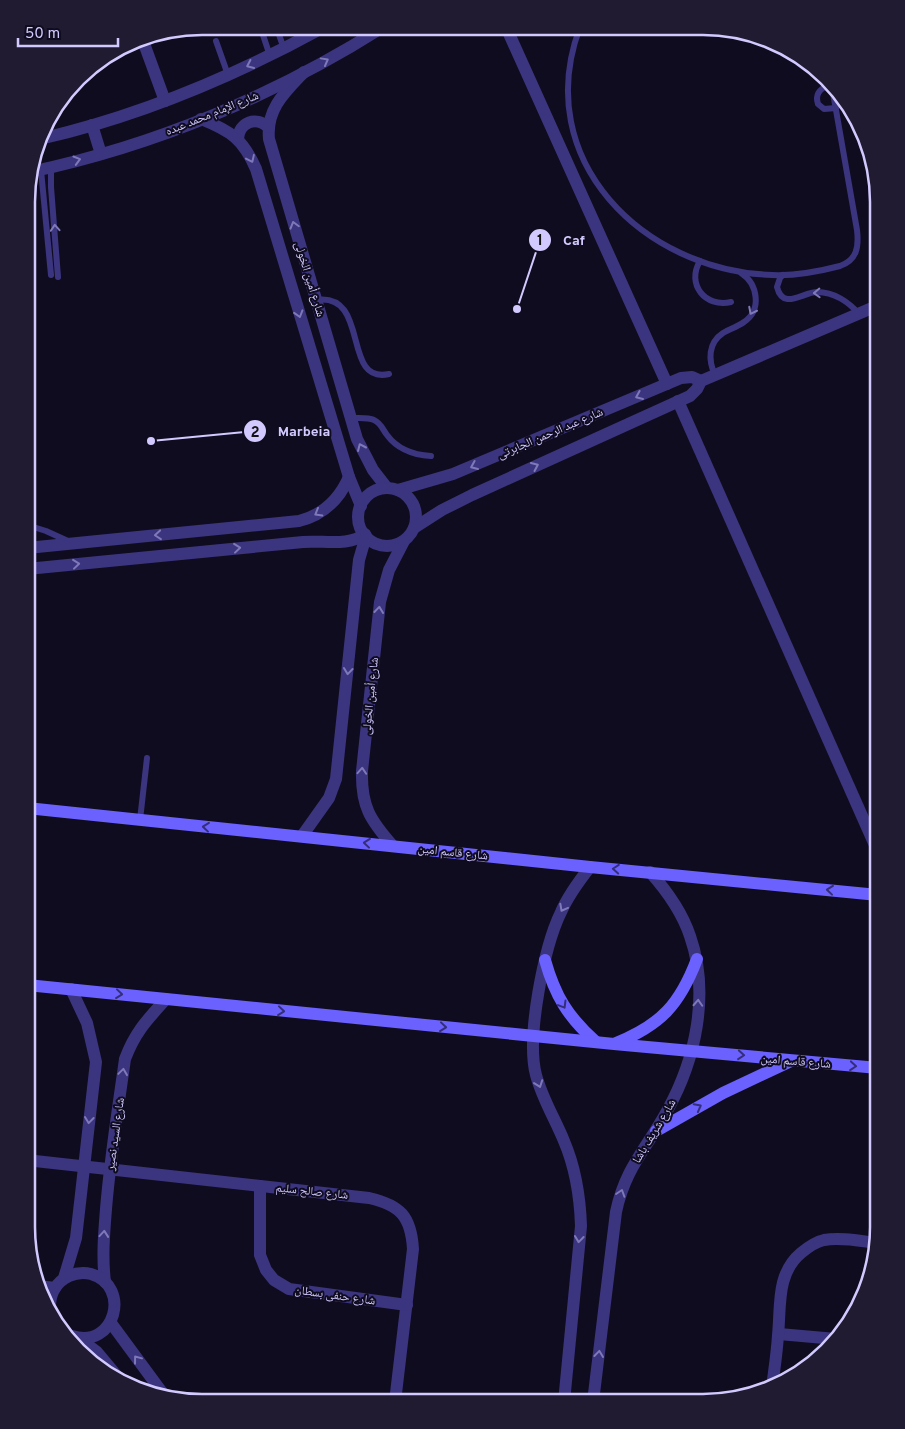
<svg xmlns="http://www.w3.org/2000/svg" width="905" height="1429" font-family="Overpass,'Noto Naskh Arabic',sans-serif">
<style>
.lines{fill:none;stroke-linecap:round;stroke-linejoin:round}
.service{stroke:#3b357f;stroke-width:6}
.minor{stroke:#3b357f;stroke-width:12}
.secondary{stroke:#6b61ff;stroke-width:12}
.oneway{stroke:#7f78b9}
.oneway2{stroke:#342e79}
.labels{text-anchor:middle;stroke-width:4;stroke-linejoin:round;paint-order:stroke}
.street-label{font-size:12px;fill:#d2caff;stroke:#100c1f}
.rim{fill:none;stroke:#d2caff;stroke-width:2.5}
.leader{fill:none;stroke:#d2caff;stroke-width:2}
.callout-dot{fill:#d2caff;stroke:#100c1f;stroke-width:2}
.mark-label{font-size:15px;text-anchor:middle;font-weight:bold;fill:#111}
.callout-label{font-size:14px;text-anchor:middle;font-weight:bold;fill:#d2caff;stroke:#100c1f;stroke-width:4;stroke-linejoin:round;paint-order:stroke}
</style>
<rect width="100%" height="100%" fill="#100c1f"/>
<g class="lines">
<!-- service -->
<g class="service">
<path d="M 260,26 L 270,56"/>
<path d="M 276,26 L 284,49"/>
<path d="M 580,27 C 530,160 644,271 772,275 C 795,276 817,272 840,266 C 857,260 859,247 857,230 L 833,93"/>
<path d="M 216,41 L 228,75"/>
<path d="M 828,86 C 819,89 815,95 818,104 L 824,109 L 836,108"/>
<path d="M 51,168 L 51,187 L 58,277"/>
<path d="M 41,170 L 51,275"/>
<path d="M 700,261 C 686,284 705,308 731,302"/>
<path d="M 783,275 L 780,278 L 777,287 C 783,311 803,292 817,292 C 834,292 849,302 859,314"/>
<path d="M 316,300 C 371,292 341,385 389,374"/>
<path d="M 715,375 C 708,360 708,343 723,333 C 730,329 737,327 744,322 C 762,310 758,284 741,273"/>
<path d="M 351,418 C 358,418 368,417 374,420 C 381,423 383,430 387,435 C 398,450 414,455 431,456"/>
<path d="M 27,525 L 46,531 L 68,541"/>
<path d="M 140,820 L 147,758"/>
</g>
<!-- minor -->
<g class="minor">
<path d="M 506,27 L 667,384"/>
<path d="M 142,38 L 165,101"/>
<path d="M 304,72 C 285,92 266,109 269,139 L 357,439 L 373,470 L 387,488"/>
<path d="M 201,119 C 231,131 243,139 256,169 L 349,477 L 361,506"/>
<path d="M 92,125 L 101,154"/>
<path d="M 40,139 C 140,116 235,76 324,27"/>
<path d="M 238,139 C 239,122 256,116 268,127"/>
<path d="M 30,172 C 154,146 276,95 383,27"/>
<path d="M 678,401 L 878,852"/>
<circle cx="387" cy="517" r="29"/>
<path d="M 398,490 L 453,474 L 681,378 L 692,377 L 701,381"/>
<path d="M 414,528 L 442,510 L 472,495 L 690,396 L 697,389 L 701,381 L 879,305"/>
<path d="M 27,548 L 299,521 C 323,515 339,500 349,477"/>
<path d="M 27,569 L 303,542 C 322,540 349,547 365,534"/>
<path d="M 302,836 L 329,798 L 336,779 L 359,560 L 366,536"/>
<path d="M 393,846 C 370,820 361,806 362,771 L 380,602 L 389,570 L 404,541"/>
<path d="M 26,1160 L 369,1198 C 400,1205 411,1216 413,1249 L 395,1402"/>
<path d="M 260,1186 L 260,1255 L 266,1270 L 274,1280 L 289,1289 L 407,1305"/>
<path d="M 64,1278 L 76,1238 L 96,1062 L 87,1023 L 71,989"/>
<path d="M 105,1282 C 102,1257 104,1234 106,1209 C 110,1159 118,1109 125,1059 C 135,1032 147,1020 166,999"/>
<path d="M 38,1286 L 55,1288"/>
<path d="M 50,1307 C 50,1294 56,1282 69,1276 C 76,1273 83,1272 91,1274 C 132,1286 115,1350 72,1336"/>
<path d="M 111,1323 L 164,1395"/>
<path d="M 779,1334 L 836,1339"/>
<path d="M 80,1339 L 97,1352 L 117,1376"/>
<path d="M 772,1388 C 774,1371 777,1353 778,1335 C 781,1306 776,1274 801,1253 C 807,1248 815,1242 824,1240 C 841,1237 860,1241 877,1243"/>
<path d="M 564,1402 L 581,1226 C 580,1196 576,1169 564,1141 C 555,1119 542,1098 536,1075 C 526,1037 544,947 561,912 C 568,896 579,881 590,867"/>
<path d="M 593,1402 L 616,1212 C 625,1168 647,1148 667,1111 C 696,1059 710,993 690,936 C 682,912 667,891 650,872"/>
</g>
<!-- secondary -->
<g class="secondary">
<path d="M 27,808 L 590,867 L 878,895"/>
<path d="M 545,960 C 555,996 568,1017 596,1042"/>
<path d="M 27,985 L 614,1044 L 878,1068"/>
<path d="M 616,1043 C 661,1025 680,1004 697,959"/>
<path d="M 656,1131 L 723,1093 L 791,1061"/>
</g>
</g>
<!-- one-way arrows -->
<defs><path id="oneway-chevron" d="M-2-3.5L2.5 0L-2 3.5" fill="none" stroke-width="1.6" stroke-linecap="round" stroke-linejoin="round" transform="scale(1.25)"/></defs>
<g class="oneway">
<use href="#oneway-chevron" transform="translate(325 61) rotate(-29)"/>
<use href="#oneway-chevron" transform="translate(250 65) rotate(155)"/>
<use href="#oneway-chevron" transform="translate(251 159) rotate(65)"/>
<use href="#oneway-chevron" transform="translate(77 160) rotate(-16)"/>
<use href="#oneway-chevron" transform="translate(294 225) rotate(-106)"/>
<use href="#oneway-chevron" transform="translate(55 228) rotate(-94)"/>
<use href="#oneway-chevron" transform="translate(817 293) rotate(178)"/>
<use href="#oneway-chevron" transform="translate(752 311) rotate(117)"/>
<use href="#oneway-chevron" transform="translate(299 314) rotate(73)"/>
<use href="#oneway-chevron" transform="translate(639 396) rotate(157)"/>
<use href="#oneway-chevron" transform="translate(361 447) rotate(-114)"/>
<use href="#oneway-chevron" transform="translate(474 466) rotate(157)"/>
<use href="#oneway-chevron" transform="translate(535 466) rotate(-24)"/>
<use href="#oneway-chevron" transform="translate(318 513) rotate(150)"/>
<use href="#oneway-chevron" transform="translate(158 535) rotate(175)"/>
<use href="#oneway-chevron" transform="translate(237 548) rotate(-6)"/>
<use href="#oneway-chevron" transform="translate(76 564) rotate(-6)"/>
<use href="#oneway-chevron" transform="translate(379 610) rotate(-84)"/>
<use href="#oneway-chevron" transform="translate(348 671) rotate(96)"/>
<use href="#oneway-chevron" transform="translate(362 771) rotate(-86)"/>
<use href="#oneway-chevron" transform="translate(563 908) rotate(118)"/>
<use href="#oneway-chevron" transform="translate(698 1003) rotate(-87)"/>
<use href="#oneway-chevron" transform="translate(123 1072) rotate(-82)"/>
<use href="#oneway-chevron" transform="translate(539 1084) rotate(70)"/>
<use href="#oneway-chevron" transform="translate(89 1120) rotate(97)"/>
<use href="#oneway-chevron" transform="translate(621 1193) rotate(-72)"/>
<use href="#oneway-chevron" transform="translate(104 1234) rotate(-85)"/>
<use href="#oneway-chevron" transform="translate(579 1239) rotate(96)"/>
<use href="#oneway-chevron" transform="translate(599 1354) rotate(-83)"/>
<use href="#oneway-chevron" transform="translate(137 1359) rotate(-127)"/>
</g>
<g class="oneway2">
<use href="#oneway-chevron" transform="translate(206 827) rotate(-174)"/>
<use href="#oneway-chevron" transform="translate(367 843) rotate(-174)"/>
<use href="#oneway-chevron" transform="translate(616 869) rotate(-176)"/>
<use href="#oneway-chevron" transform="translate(830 890) rotate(-174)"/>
<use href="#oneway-chevron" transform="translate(119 994) rotate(6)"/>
<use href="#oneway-chevron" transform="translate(563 1005) rotate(59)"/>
<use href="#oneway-chevron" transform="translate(281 1011) rotate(6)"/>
<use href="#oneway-chevron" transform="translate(443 1027) rotate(6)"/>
<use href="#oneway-chevron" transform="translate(741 1055) rotate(5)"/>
<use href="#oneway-chevron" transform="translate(853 1066) rotate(5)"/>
<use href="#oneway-chevron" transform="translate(698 1107) rotate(-28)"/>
</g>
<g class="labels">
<!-- street labels -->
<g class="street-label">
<text transform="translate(212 113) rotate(-22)" y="4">شارع الإمام محمد عبده</text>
<text transform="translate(310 279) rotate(73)" y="4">شارع أمين الخولى</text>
<text transform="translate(550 433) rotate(-23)" y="4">شارع عبد الرحمن الجابرتى</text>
<text transform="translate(370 696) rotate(-84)" y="4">شارع أمين الخولى</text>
<text transform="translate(453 852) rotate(6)" y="4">شارع قاسم امين</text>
<text transform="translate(796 1061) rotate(5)" y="4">شارع قاسم امين</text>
<text transform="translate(654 1131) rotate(-59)" y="4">شارع شريف باشا</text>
<text transform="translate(115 1134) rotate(-82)" y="4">شارع السيد نصير</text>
<text transform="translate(312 1191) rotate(6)" y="4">شارع صالح سليم</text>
<text transform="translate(335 1295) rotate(8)" y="4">شارع حنفى بسطان</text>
</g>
</g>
<!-- crop -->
<path d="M0 0H905V1429H0ZM202 35H703A167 167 0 0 1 870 202V1227A167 167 0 0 1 703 1394H202A167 167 0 0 1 35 1227V202A167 167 0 0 1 202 35Z" fill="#201b31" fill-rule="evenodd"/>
<path class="rim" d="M202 35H703A167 167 0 0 1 870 202V1227A167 167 0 0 1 703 1394H202A167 167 0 0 1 35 1227V202A167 167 0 0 1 202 35Z"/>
<!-- callouts -->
<path class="leader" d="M517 309L540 240M151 441L255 431"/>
<g class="callout-dot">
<circle cx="517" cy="309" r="5"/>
<circle cx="151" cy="441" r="5"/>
<circle cx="540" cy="240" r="12"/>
<circle cx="255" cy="431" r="12"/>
</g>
<g class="mark-label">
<text x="540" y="245">1</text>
<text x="255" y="437">2</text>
</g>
<g class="callout-label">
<text x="574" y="245">Caf</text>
<text x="304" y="436">Marbeia</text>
</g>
<!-- scale -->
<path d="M18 38v8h100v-8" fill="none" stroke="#d2caff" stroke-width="2.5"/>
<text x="25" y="38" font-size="15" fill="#d2caff" stroke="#100c1f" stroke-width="4" paint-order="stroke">50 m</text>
</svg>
